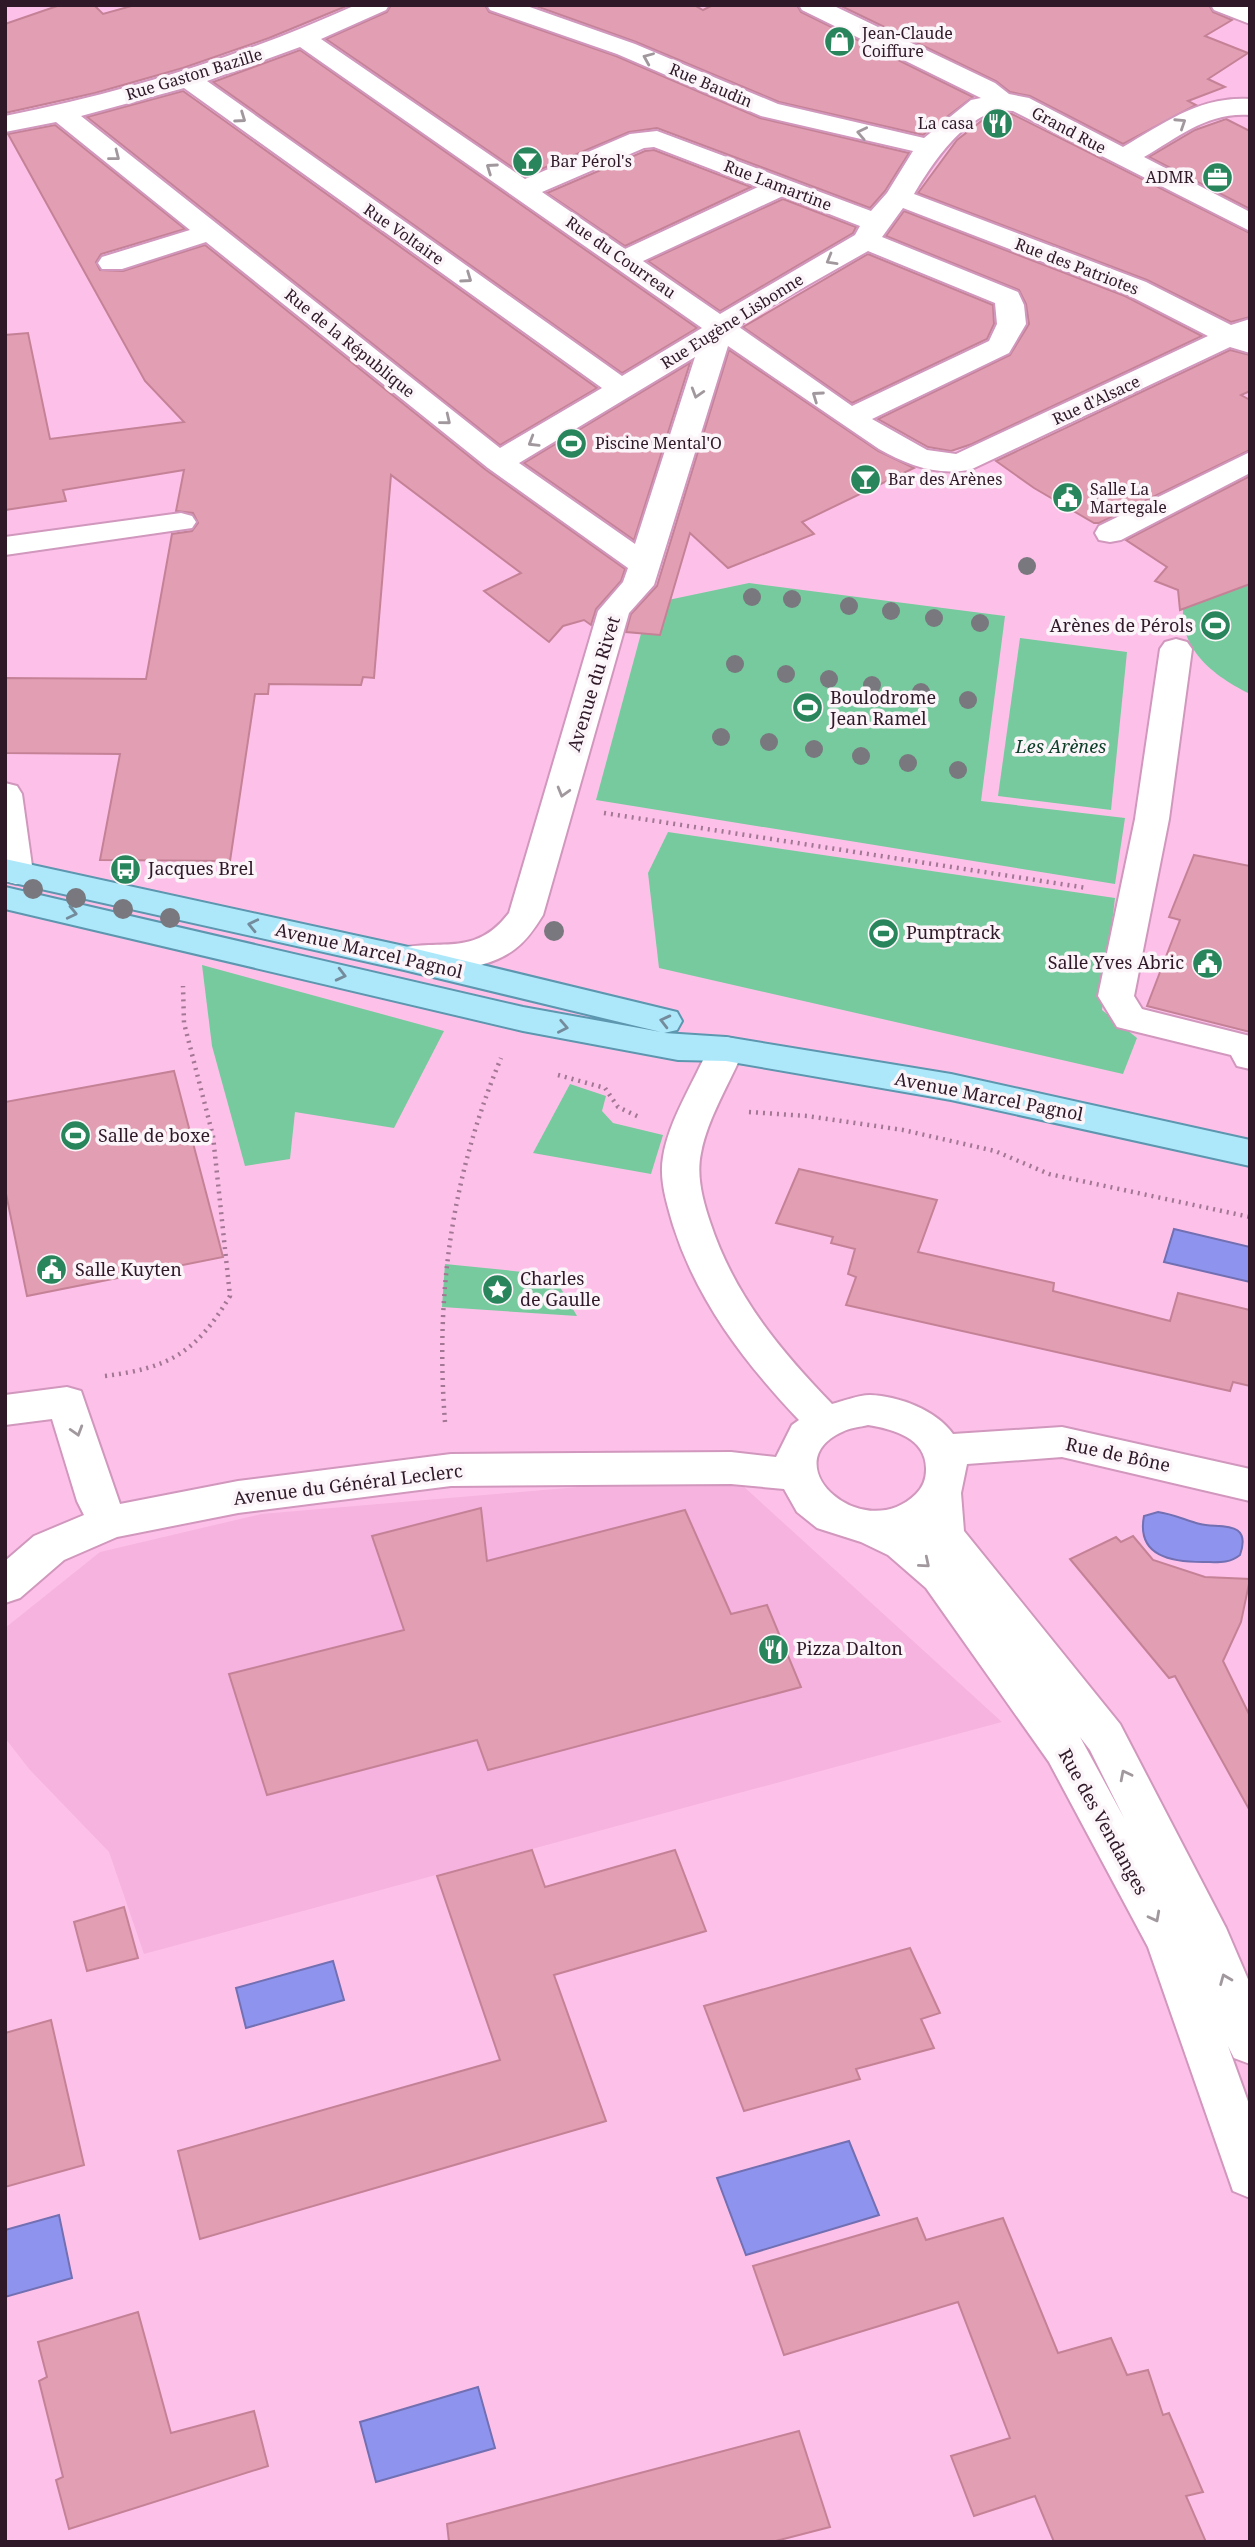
<svg xmlns="http://www.w3.org/2000/svg" width="1255" height="2547" font-family="'Noto Serif',serif">
<style>
.built{fill:#f6b3df}
.green{fill:#77ca9e}
.water{fill:#8e94ee;stroke:#726fb3;stroke-width:2}
.building{fill:#e29eb3;stroke:#c58297;stroke-width:2}
.lines{fill:none;stroke-linecap:round;stroke-linejoin:round}
.minor-casing{stroke:#d197bd;stroke-width:4}
.major-casing{stroke:#5d96af;stroke-width:4}
.path{stroke:#a37794;stroke-width:4.5;stroke-dasharray:2 5;stroke-linecap:butt}
.minor{fill:#fff;fill-rule:evenodd}
.major{fill:#ade8fa;fill-rule:evenodd}
.tree{fill:#78787e}
.oneway{stroke:#a1989e}
.oneway2{stroke:#748b9c}
.labels{text-anchor:middle;stroke-width:7;stroke-linejoin:round;paint-order:stroke}
.far-poi-label{font-size:16px;fill:#2f1928;stroke:#fbf5f9;text-anchor:start}
.far-street-label{font-size:16px;fill:#2f1928;stroke:#fbf5f9}
.poi-label{font-size:18px;fill:#2f1928;stroke:#fbf5f9;text-anchor:start}
.street-label{font-size:18px;fill:#2f1928;stroke:#fbf5f9}
.park-label{font-size:18px;font-style:italic;fill:#0c3d27;stroke:#fbf5f9}
</style>
<rect width="100%" height="100%" fill="#fdc1e9"/>
<!-- built -->
<path class="built" d="M 730,1474 L 1002,1722 L 144,1954 L 109,1852 L 29,1769 L 5,1738 L 5,1628 L 100,1552 L 261,1514 Z"/>
<!-- green -->
<g class="green">
<path d="M 1250,554 L 1250,694 C 1208,673 1172,643 1186,592 L 1155,581 L 1167,567 Z"/>
<path d="M 749,583 L 1005,616 L 981,801 L 1125,818 L 1115,884 L 596,800 L 649,604 Z"/>
<path d="M 1020,638 L 1127,652 L 1111,810 L 998,796 Z"/>
<path d="M 668,832 L 1115,898 L 1102,1010 L 1137,1038 L 1123,1074 L 659,968 L 648,873 Z"/>
<path d="M 202,965 L 444,1031 L 394,1128 L 295,1112 L 290,1159 L 245,1166 L 212,1046 Z"/>
<path d="M 570,1084 L 606,1096 L 602,1111 L 613,1123 L 663,1135 L 651,1174 L 533,1153 Z"/>
<path d="M 445,1264 L 553,1275 L 577,1316 L 442,1307 Z"/>
</g>
<!-- water -->
<g class="water">
<path d="M 1174,1229 L 1250,1247 L 1250,1282 L 1164,1262 Z"/>
<path d="M 1158,1512 C 1173,1514 1185,1520 1200,1524 C 1216,1529 1253,1518 1240,1555 C 1229,1564 1217,1562 1203,1562 C 1173,1562 1136,1557 1144,1516 Z"/>
<path d="M 333,1961 L 344,2000 L 246,2028 L 236,1988 Z"/>
<path d="M 849,2141 L 879,2215 L 746,2255 L 717,2178 Z"/>
<path d="M 59,2215 L 72,2278 L 5,2297 L 5,2230 Z"/>
<path d="M 478,2387 L 495,2448 L 376,2482 L 360,2422 Z"/>
</g>
<!-- building -->
<g class="building">
<path d="M 60,5 L 94,5 L 103,14 L 135,5 L 349,5 L 269,38 L 183,68 L 95,93 L 5,113 L 5,24 Z"/>
<path d="M 391,5 L 485,5 L 489,12 L 616,56 L 760,118 L 909,153 L 885,191 L 870,208 L 657,128 L 629,132 L 525,176 L 326,39 L 387,12 Z"/>
<path d="M 533,5 L 694,5 L 703,10 L 713,5 L 797,5 L 801,12 L 973,97 L 923,135 L 779,102 L 636,42 Z"/>
<path d="M 839,5 L 1209,5 L 1213,12 L 1232,20 L 1205,36 L 1248,53 L 1208,79 L 1225,87 L 1188,101 L 1196,105 L 1123,144 L 1030,96 L 1010,92 L 996,81 Z"/>
<path d="M 300,50 L 697,328 L 622,373 L 213,82 Z"/>
<path d="M 183,91 L 597,388 L 500,445 L 87,117 Z"/>
<path d="M 998,114 L 1012,114 L 1250,233 L 1250,317 L 1231,322 L 1147,280 L 918,193 L 957,140 L 984,119 Z"/>
<path d="M 1226,119 L 1250,131 L 1250,209 L 1149,157 L 1195,130 Z"/>
<path d="M 55,125 L 185,229 L 101,254 L 96,262 L 100,270 L 123,271 L 205,245 L 486,470 L 625,569 L 621,581 L 596,609 L 591,625 L 584,620 L 563,626 L 549,642 L 484,591 L 521,573 L 391,475 L 374,678 L 363,677 L 361,685 L 269,684 L 268,694 L 255,694 L 230,861 L 100,860 L 120,754 L 5,753 L 5,678 L 146,679 L 172,534 L 192,531 L 198,523 L 193,513 L 176,511 L 184,470 L 63,490 L 66,501 L 5,510 L 5,335 L 28,333 L 50,439 L 184,422 L 145,381 L 8,134 Z"/>
<path d="M 654,150 L 751,187 L 625,246 L 547,193 L 645,151 Z"/>
<path d="M 783,199 L 856,227 L 853,233 L 720,311 L 648,261 Z"/>
<path d="M 904,211 L 1125,296 L 1202,336 L 972,444 L 951,451 L 928,447 L 878,419 L 1010,355 L 1029,324 L 1026,304 L 1019,290 L 886,236 Z"/>
<path d="M 868,254 L 993,305 L 994,324 L 987,339 L 852,403 L 743,327 Z"/>
<path d="M 729,350 L 878,451 L 914,468 L 802,522 L 814,534 L 728,568 L 690,533 L 660,635 L 626,632 L 631,614 L 657,586 Z"/>
<path d="M 1230,350 L 1250,355 L 1250,391 L 1241,395 L 1250,400 L 1250,450 L 1099,523 L 1094,523 L 1034,488 L 996,461 Z"/>
<path d="M 690,363 L 634,540 L 524,463 Z"/>
<path d="M 1250,476 L 1250,584 L 1180,610 L 1178,590 L 1155,581 L 1167,567 L 1126,540 Z"/>
<path d="M 1194,855 L 1250,866 L 1250,1032 L 1147,1006 L 1180,920 L 1169,917 Z"/>
<path d="M 174,1071 L 223,1257 L 27,1296 L 5,1189 L 5,1102 Z"/>
<path d="M 799,1169 L 937,1200 L 918,1252 L 1054,1283 L 1053,1291 L 1170,1321 L 1178,1293 L 1250,1310 L 1250,1386 L 1233,1382 L 1230,1391 L 846,1305 L 856,1277 L 848,1274 L 855,1249 L 831,1243 L 833,1237 L 776,1223 Z"/>
<path d="M 481,1508 L 487,1561 L 685,1510 L 731,1614 L 767,1605 L 801,1687 L 488,1770 L 477,1740 L 267,1795 L 229,1674 L 404,1630 L 372,1536 Z"/>
<path d="M 1133,1536 L 1153,1560 L 1205,1577 L 1250,1579 L 1241,1622 L 1223,1661 L 1250,1716 L 1250,1811 L 1175,1676 L 1169,1678 L 1070,1559 L 1116,1537 L 1121,1542 Z"/>
<path d="M 532,1850 L 545,1887 L 675,1850 L 706,1931 L 554,1975 L 606,2121 L 200,2239 L 178,2151 L 500,2060 L 437,1876 Z"/>
<path d="M 124,1907 L 138,1958 L 87,1971 L 74,1922 Z"/>
<path d="M 910,1948 L 940,2013 L 921,2019 L 934,2048 L 856,2069 L 860,2079 L 744,2111 L 704,2006 Z"/>
<path d="M 51,2020 L 84,2165 L 5,2187 L 5,2033 Z"/>
<path d="M 917,2218 L 926,2240 L 1003,2218 L 1058,2353 L 1111,2338 L 1127,2375 L 1148,2370 L 1163,2415 L 1169,2413 L 1203,2492 L 1186,2496 L 1206,2542 L 1054,2542 L 1035,2496 L 974,2516 L 951,2456 L 1010,2438 L 958,2302 L 784,2355 L 753,2266 Z"/>
<path d="M 138,2312 L 171,2433 L 254,2411 L 268,2466 L 69,2529 L 56,2480 L 63,2477 L 39,2381 L 47,2377 L 38,2342 Z"/>
<path d="M 799,2431 L 830,2527 L 772,2542 L 449,2542 L 447,2524 Z"/>
</g>
<g class="lines">
<defs>
<g id="minor">
<path d="M 356,5 L 389,5 L 386,10 L 321,39 L 525,179 L 630,134 L 657,131 L 871,211 L 887,193 L 913,151 L 761,116 L 617,54 L 490,10 L 487,5 L 524,5 L 635,44 L 778,104 L 924,138 L 971,100 L 981,98 L 802,10 L 799,5 L 832,5 L 995,83 L 1009,94 L 1029,98 L 1123,147 C 1165,123 1199,96 1250,99 L 1250,115 C 1207,112 1179,137 1144,157 L 1250,212 L 1250,231 L 1013,111 C 971,104 933,162 914,194 L 1146,282 L 1231,325 L 1250,319 L 1250,353 L 1230,347 L 972,469 C 939,477 907,465 879,449 L 728,346 L 654,585 L 629,613 L 543,915 C 535,928 527,940 515,949 C 485,972 426,976 392,966 L 386,958 L 392,950 C 439,937 474,959 509,913 L 598,611 L 623,582 L 628,568 L 488,468 L 206,242 L 122,269 L 102,269 L 98,263 L 102,257 L 190,230 L 56,122 L 5,132 L 5,116 C 127,92 242,56 356,5 ZM 300,47 L 702,328 L 622,376 L 207,81 ZM 184,88 L 602,388 L 500,448 L 81,116 ZM 654,147 L 758,187 L 625,249 L 542,192 L 644,148 ZM 783,196 L 860,226 L 855,235 L 720,314 L 643,261 ZM 903,208 L 1126,294 L 1208,336 L 956,454 L 927,450 L 872,419 L 1009,353 L 1026,324 L 1024,305 L 1018,292 L 882,237 ZM 868,251 L 995,303 L 997,324 L 989,341 L 852,406 L 739,327 L 746,320 ZM 695,357 L 635,544 L 519,463 Z"/>
<path d="M 1211,5 L 1250,7 L 1250,24 L 1214,10 Z"/>
<path d="M 1250,452 L 1250,473 L 1121,540 L 1110,542 L 1099,540 L 1095,533 L 1099,526 Z"/>
<path d="M 181,513 L 192,516 L 196,522 L 192,528 L 5,555 L 5,537 Z"/>
<path d="M 1176,639 L 1187,642 L 1192,649 L 1169,819 L 1134,996 L 1142,1009 L 1250,1036 L 1250,1069 L 1237,1066 L 1231,1055 L 1117,1027 L 1098,996 L 1135,819 L 1160,649 L 1165,642 Z"/>
<path d="M 5,783 L 17,786 L 22,794 L 33,873 L 28,881 L 16,884 L 5,881 Z"/>
<path d="M 726,1037 L 739,1040 L 744,1049 C 730,1083 708,1117 701,1153 C 696,1176 703,1201 710,1222 C 734,1295 779,1349 832,1404 C 844,1401 858,1395 870,1395 C 899,1396 936,1410 953,1434 L 1062,1427 L 1250,1469 L 1250,1501 L 1062,1457 L 967,1464 L 961,1493 L 964,1531 L 1120,1724 L 1226,1928 L 1250,1984 L 1250,2064 L 1234,2058 L 1228,2046 L 1250,2107 L 1250,2198 L 1233,2191 L 1148,1947 L 1049,1762 L 926,1588 L 888,1555 L 861,1542 L 817,1528 L 797,1512 L 784,1489 L 731,1484 L 451,1486 L 238,1513 L 117,1537 L 64,1560 L 20,1598 L 5,1603 L 5,1561 L 34,1536 L 84,1515 L 77,1501 L 52,1419 L 5,1425 L 5,1395 L 67,1387 L 81,1391 L 120,1504 L 238,1481 L 451,1454 L 731,1452 L 776,1457 L 792,1425 L 799,1420 C 745,1363 697,1301 673,1225 C 667,1204 659,1180 663,1157 C 669,1120 693,1084 708,1049 L 713,1040 ZM 868,1425 C 893,1429 927,1438 926,1470 C 926,1479 923,1487 916,1494 C 863,1546 772,1464 842,1432 C 849,1428 860,1427 868,1425 ZM 1080,1737 L 1090,1750 L 1124,1818 Z"/>
</g>
<path id="major" d="M 5,859 L 404,946 L 677,1012 L 682,1021 L 677,1030 L 664,1033 L 726,1037 L 951,1074 L 1250,1140 L 1250,1166 L 951,1100 L 726,1061 L 678,1060 L 523,1031 L 5,909 L 5,887 L 523,1007 L 661,1032 L 404,970 L 5,881 Z"/>
</defs>
<!-- minor casing -->
<use href="#minor" class="minor-casing"/>
<!-- major casing -->
<use href="#major" class="major-casing"/>
<!-- path -->
<g class="path">
<path d="M 604,813 L 1087,888"/>
<path d="M 558,1075 L 605,1088 L 618,1107 L 639,1117"/>
<path d="M 749,1112 L 807,1116 L 903,1130 L 995,1151 L 1049,1174 L 1250,1217"/>
<path d="M 105,1376 C 169,1368 196,1353 230,1296 L 213,1136 L 184,1023 L 183,986"/>
<path d="M 445,1422 C 435,1294 452,1176 501,1058"/>
</g>
<!-- minor -->
<use href="#minor" class="minor"/>
<!-- major -->
<use href="#major" class="major"/>
</g>
<!-- trees -->
<g class="tree">
<circle cx="1027" cy="566" r="9"/>
<circle cx="752" cy="597" r="9"/>
<circle cx="792" cy="599" r="9"/>
<circle cx="849" cy="606" r="9"/>
<circle cx="891" cy="611" r="9"/>
<circle cx="934" cy="618" r="9"/>
<circle cx="980" cy="623" r="9"/>
<circle cx="735" cy="664" r="9"/>
<circle cx="786" cy="674" r="9"/>
<circle cx="829" cy="679" r="9"/>
<circle cx="872" cy="685" r="9"/>
<circle cx="921" cy="692" r="9"/>
<circle cx="968" cy="700" r="9"/>
<circle cx="721" cy="737" r="9"/>
<circle cx="769" cy="742" r="9"/>
<circle cx="814" cy="749" r="9"/>
<circle cx="861" cy="756" r="9"/>
<circle cx="908" cy="763" r="9"/>
<circle cx="958" cy="770" r="9"/>
<circle cx="33" cy="889" r="10"/>
<circle cx="76" cy="898" r="10"/>
<circle cx="123" cy="909" r="10"/>
<circle cx="170" cy="918" r="10"/>
<circle cx="554" cy="931" r="10"/>
</g>
<!-- one-way arrows -->
<defs><path id="oneway-chevron" d="M-2-3.5L2.5 0L-2 3.5" fill="none" stroke-width="1.6" stroke-linecap="round" stroke-linejoin="round" transform="scale(1.75)"/></defs>
<g class="oneway">
<use href="#oneway-chevron" transform="translate(648 58) rotate(-157)"/>
<use href="#oneway-chevron" transform="translate(241 118) rotate(35)"/>
<use href="#oneway-chevron" transform="translate(1181 123) rotate(-33)"/>
<use href="#oneway-chevron" transform="translate(862 133) rotate(-168)"/>
<use href="#oneway-chevron" transform="translate(115 156) rotate(38)"/>
<use href="#oneway-chevron" transform="translate(491 168) rotate(-145)"/>
<use href="#oneway-chevron" transform="translate(831 260) rotate(150)"/>
<use href="#oneway-chevron" transform="translate(467 278) rotate(35)"/>
<use href="#oneway-chevron" transform="translate(697 393) rotate(107)"/>
<use href="#oneway-chevron" transform="translate(817 396) rotate(-145)"/>
<use href="#oneway-chevron" transform="translate(446 420) rotate(39)"/>
<use href="#oneway-chevron" transform="translate(533 442) rotate(149)"/>
<use href="#oneway-chevron" transform="translate(563 792) rotate(106)"/>
<use href="#oneway-chevron" transform="translate(77 1431) rotate(73)"/>
<use href="#oneway-chevron" transform="translate(925 1563) rotate(40)"/>
<use href="#oneway-chevron" transform="translate(1125 1775) rotate(-117)"/>
<use href="#oneway-chevron" transform="translate(1155 1917) rotate(62)"/>
<use href="#oneway-chevron" transform="translate(1225 1979) rotate(-112)"/>
</g>
<g class="oneway2">
<use href="#oneway-chevron" transform="translate(72 913) rotate(13)"/>
<use href="#oneway-chevron" transform="translate(253 925) rotate(-167)"/>
<use href="#oneway-chevron" transform="translate(341 975) rotate(14)"/>
<use href="#oneway-chevron" transform="translate(665 1021) rotate(-166)"/>
<use href="#oneway-chevron" transform="translate(563 1027) rotate(11)"/>
</g>
<!-- icons -->
<defs>
<symbol id="shop-disc" viewBox="-11 -11 22 22"><circle r="9.5" fill="#29855b" stroke="#fbf5f9"/><path d="M-5-2.5h2.3a2.7 3.5 0 0 1 5.4 0H5L5.5 6h-11ZM-1.5-2.5h3a1.5 2.3 0 0 0-3 0Z" fill="#fff"/></symbol>
<symbol id="restaurant-disc" viewBox="-11 -11 22 22"><circle r="9.5" fill="#29855b" stroke="#fbf5f9"/><path d="M-5-6h1v4h1v-4h1v4h1v-4h1v5L-1.5 .5V6h-2V.5L-5-1ZM5-6V6H3V1.5H1.5Q1.5-4 5-6Z" fill="#fff"/></symbol>
<symbol id="bar-disc" viewBox="-11 -11 22 22"><circle r="9.5" fill="#29855b" stroke="#fbf5f9"/><path d="M-6-5H6L.8 .8V4.5H3.5V6h-7V4.5H-.8V.8Z" fill="#fff"/></symbol>
<symbol id="office-disc" viewBox="-11 -11 22 22"><circle r="9.5" fill="#29855b" stroke="#fbf5f9"/><path d="M-6-3h4V-5.5h4V-3h4V5H-6ZM-1-4.5V-3h2v-1.5ZM-6 0V1H6V0Z" fill="#fff"/></symbol>
<symbol id="stadium-disc" viewBox="-11 -11 22 22"><circle r="9.5" fill="#29855b" stroke="#fbf5f9"/><path d="M0-5a6.5 5 0 1 0 0 10a6.5 5 0 1 0 0-10ZM-3.5-1.8h7v3.6h-7Z" fill="#fff"/></symbol>
<symbol id="civic-disc" viewBox="-11 -11 22 22"><circle r="9.5" fill="#29855b" stroke="#fbf5f9"/><path d="M-.6-6.5H3V-4.5H.6V-3L4-1V1h2V6H-6V1h2V-1L-.6-3ZM-1.2 2.5V6h2.4V2.5Z" fill="#fff"/></symbol>
<symbol id="bus-disc" viewBox="-11 -11 22 22"><circle r="9.5" fill="#29855b" stroke="#fbf5f9"/><path d="M-5-6H5V4H4V6H2V4H-2V6H-4V4H-5ZM-3.5-4V0h7V-4ZM-3.5 1.2v1.5H-2V1.2ZM2 1.2v1.5H3.5V1.2Z" fill="#fff"/></symbol>
<symbol id="sight-disc" viewBox="-11 -11 22 22"><circle r="9.5" fill="#29855b" stroke="#fbf5f9"/><path d="M0-6L1.8-2.2L6-1.7L2.9 1.2L3.7 5.4L0 3.3L-3.7 5.4L-2.9 1.2L-6-1.7L-1.8-2.2Z" fill="#fff"/></symbol>
</defs>
<g fill-rule="evenodd">
<use href="#shop-disc" x="822" y="24" width="35" height="35"/>
<use href="#restaurant-disc" x="980" y="106" width="35" height="35"/>
<use href="#bar-disc" x="510" y="144" width="35" height="35"/>
<use href="#office-disc" x="1200" y="160" width="35" height="35"/>
<use href="#stadium-disc" x="554" y="426" width="35" height="35"/>
<use href="#bar-disc" x="848" y="462" width="35" height="35"/>
<use href="#civic-disc" x="1050" y="480" width="35" height="35"/>
<use href="#stadium-disc" x="1198" y="608" width="35" height="35"/>
<use href="#stadium-disc" x="790" y="690" width="35" height="35"/>
<use href="#bus-disc" x="108" y="852" width="35" height="35"/>
<use href="#stadium-disc" x="866" y="916" width="35" height="35"/>
<use href="#civic-disc" x="1190" y="946" width="35" height="35"/>
<use href="#stadium-disc" x="58" y="1118" width="35" height="35"/>
<use href="#civic-disc" x="34" y="1252" width="35" height="35"/>
<use href="#sight-disc" x="480" y="1272" width="35" height="35"/>
<use href="#restaurant-disc" x="756" y="1632" width="35" height="35"/>
</g>
<g class="labels">
<!-- far-poi labels -->
<g class="far-poi-label">
<text x="862" y="39">Jean-Claude<tspan x="862" dy="18">Coiffure</tspan></text>
<text x="974" y="129" text-anchor="end">La casa</text>
<text x="550" y="167">Bar Pérol's</text>
<text x="1194" y="183" text-anchor="end">ADMR</text>
<text x="595" y="449">Piscine Mental'O</text>
<text x="888" y="485">Bar des Arènes</text>
<text x="1090" y="495">Salle La<tspan x="1090" dy="18">Martegale</tspan></text>
</g>
<!-- far-street labels -->
<g class="far-street-label">
<text transform="translate(194 74) rotate(-17)" y="6">Rue Gaston Bazille</text>
<text transform="translate(711 85) rotate(23)" y="6">Rue Baudin</text>
<text transform="translate(1069 130) rotate(28)" y="6">Grand Rue</text>
<text transform="translate(778 185) rotate(21)" y="6">Rue Lamartine</text>
<text transform="translate(404 234) rotate(35)" y="6">Rue Voltaire</text>
<text transform="translate(621 257) rotate(35)" y="6">Rue du Courreau</text>
<text transform="translate(1077 266) rotate(21)" y="6">Rue des Patriotes</text>
<text transform="translate(732 321) rotate(-32)" y="6">Rue Eugène Lisbonne</text>
<text transform="translate(350 343) rotate(39)" y="6">Rue de la République</text>
<text transform="translate(1096 400) rotate(-25)" y="6">Rue d'Alsace</text>
</g>
<!-- poi labels -->
<g class="poi-label">
<text x="1193" y="632" text-anchor="end">Arènes de Pérols</text>
<text x="830" y="704">Boulodrome<tspan x="830" dy="21">Jean Ramel</tspan></text>
<text x="148" y="875">Jacques Brel</text>
<text x="906" y="939">Pumptrack</text>
<text x="1184" y="969" text-anchor="end">Salle Yves Abric</text>
<text x="98" y="1142">Salle de boxe</text>
<text x="75" y="1276">Salle Kuyten</text>
<text x="520" y="1285">Charles<tspan x="520" dy="21">de Gaulle</tspan></text>
<text x="796" y="1655">Pizza Dalton</text>
</g>
<!-- street labels -->
<g class="street-label">
<text transform="translate(594 684) rotate(-73)" y="6">Avenue du Rivet</text>
<text transform="translate(369 951) rotate(13)" y="6">Avenue Marcel Pagnol</text>
<text transform="translate(989 1097) rotate(11)" y="6">Avenue Marcel Pagnol</text>
<text transform="translate(1118 1455) rotate(12)" y="6">Rue de Bône</text>
<text transform="translate(348 1485) rotate(-7)" y="6">Avenue du Général Leclerc</text>
<text transform="translate(1103 1822) rotate(61)" y="6">Rue des Vendanges</text>
</g>
<!-- park labels -->
<g class="park-label">
<text x="1061" y="753">Les Arènes</text>
</g>
</g>
<!-- border -->
<rect width="1255" height="2547" fill="none" stroke="#2f1928" stroke-width="14"/>
</svg>
